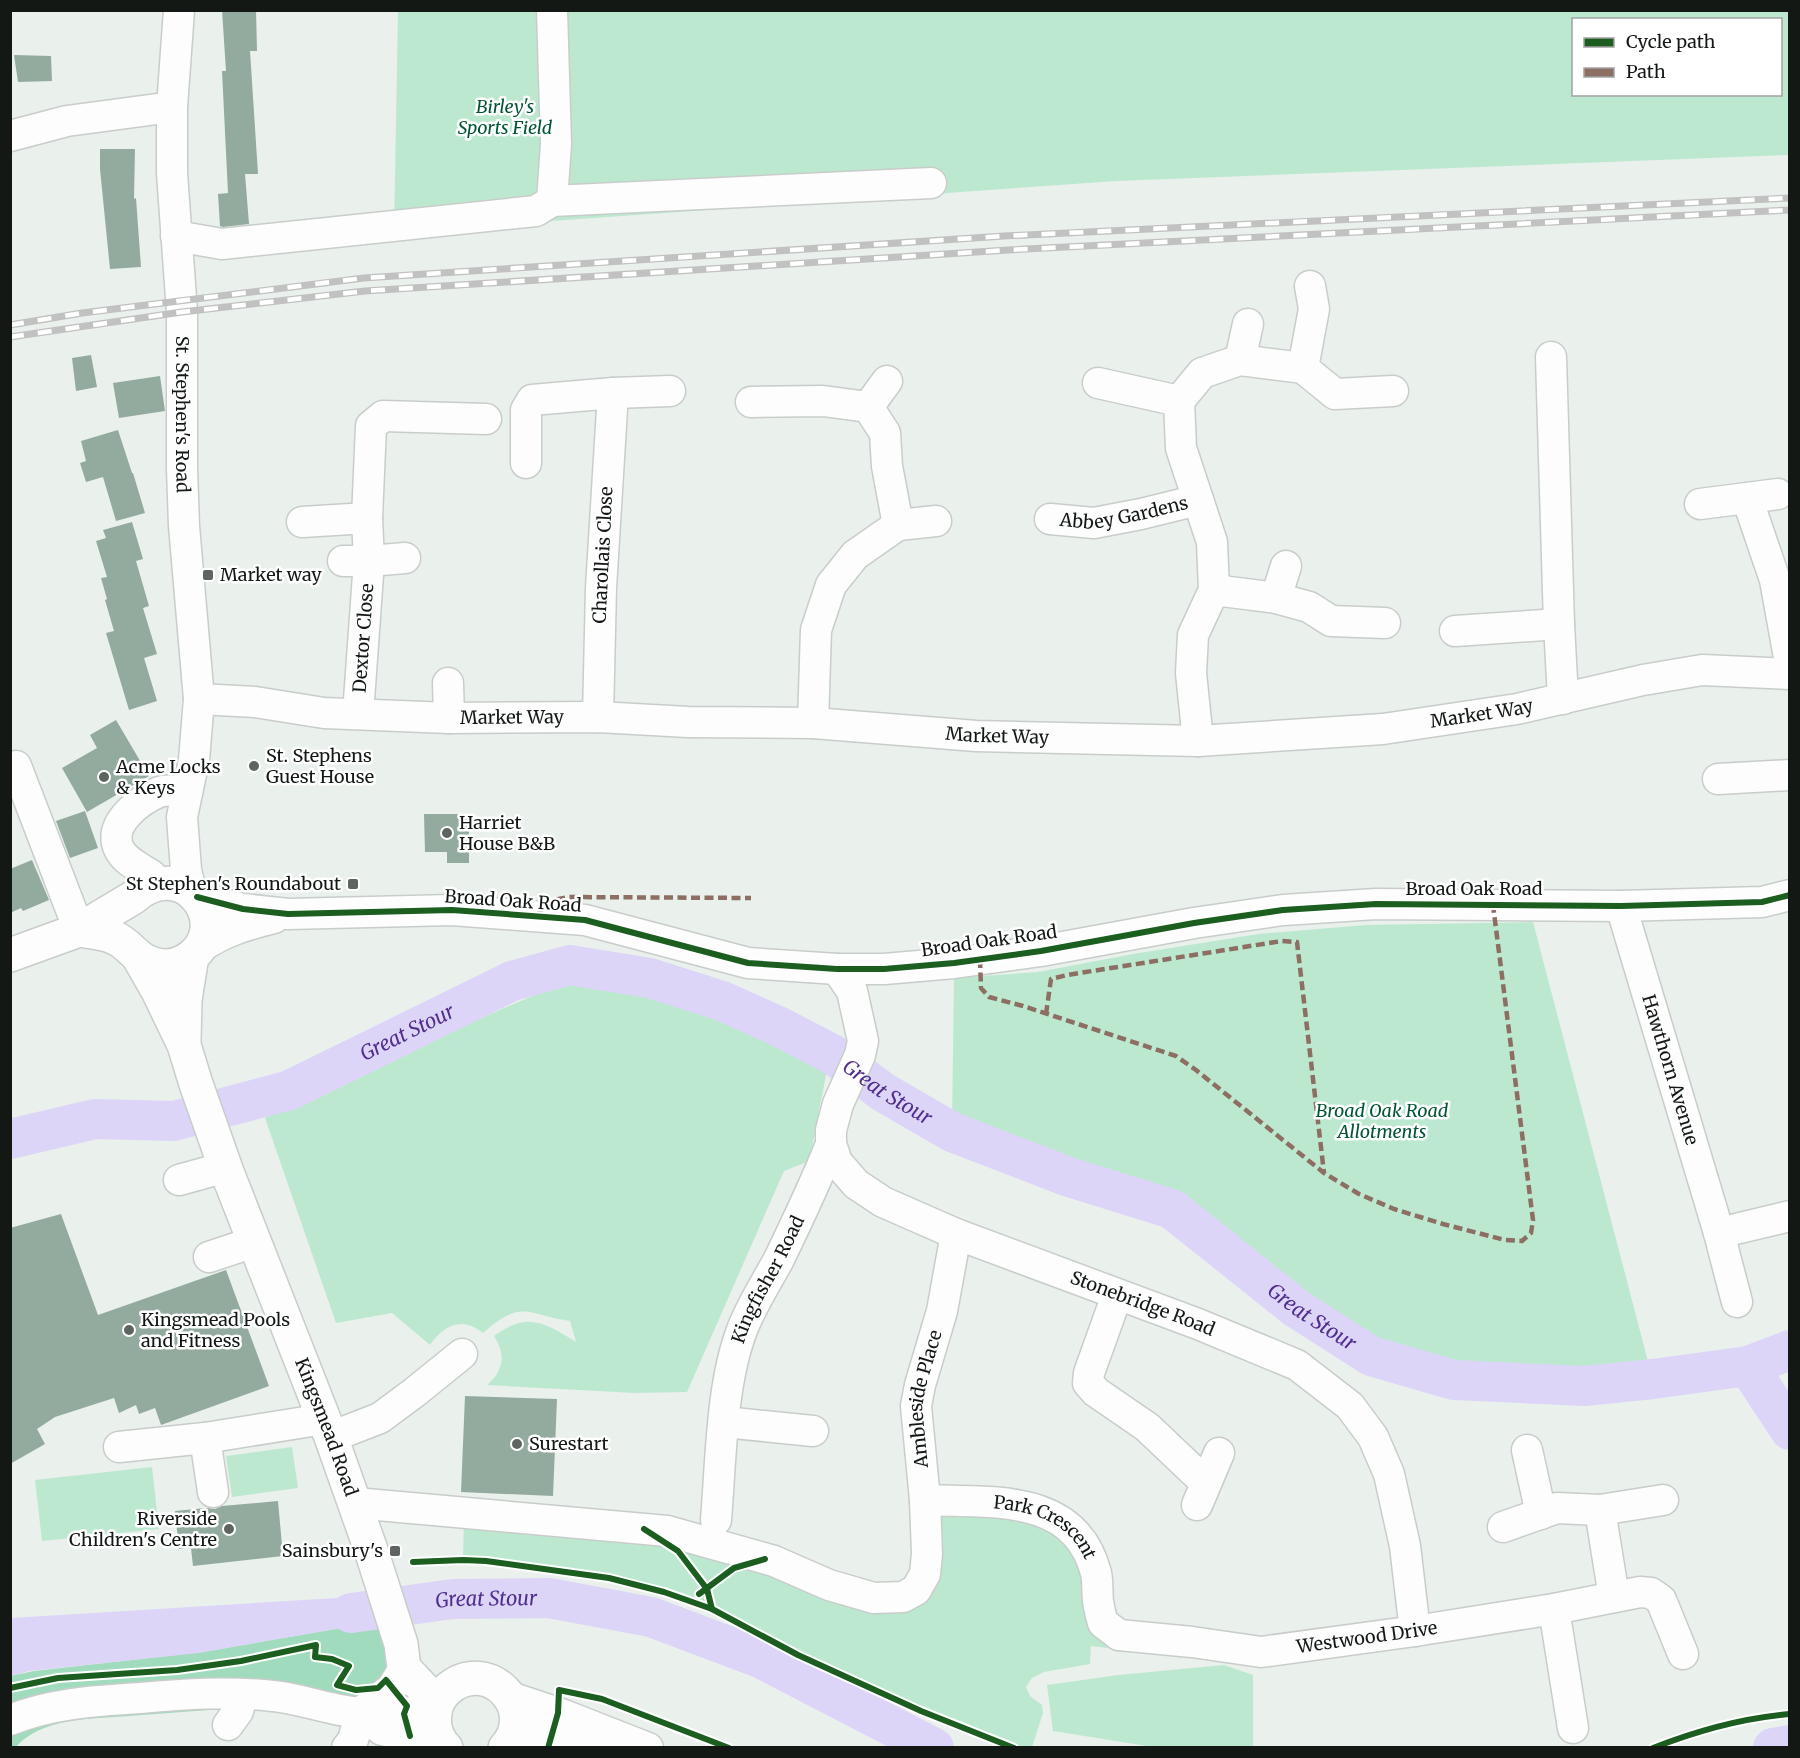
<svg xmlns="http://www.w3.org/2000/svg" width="1800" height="1758" font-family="Merriweather,serif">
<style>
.green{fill:#bde8d0;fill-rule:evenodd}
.forest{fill:#a1dbbd}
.water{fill:#dcd5f8}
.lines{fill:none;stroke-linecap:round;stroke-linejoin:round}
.river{stroke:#dcd5f8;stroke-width:40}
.building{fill:#93aa9f}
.minor-casing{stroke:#c8cdca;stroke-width:33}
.major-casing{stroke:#c8cdca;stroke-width:36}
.minor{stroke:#fcfdfc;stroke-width:30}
.major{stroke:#fcfdfc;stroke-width:33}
.rail-casing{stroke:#c0c1c0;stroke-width:7}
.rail{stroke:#fff;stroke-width:4.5;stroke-dasharray:14;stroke-linecap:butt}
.quiet{stroke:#8d6e63;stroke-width:4.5;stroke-dasharray:9 4.5;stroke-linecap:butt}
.cycleway-casing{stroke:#fff;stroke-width:10}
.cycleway{stroke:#1b5e20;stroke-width:6}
.poi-dot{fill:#5e6460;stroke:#fff;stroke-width:2}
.labels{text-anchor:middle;stroke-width:5;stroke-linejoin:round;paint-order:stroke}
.park-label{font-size:18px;font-style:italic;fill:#015534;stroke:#fff}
.street-label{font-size:18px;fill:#131815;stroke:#fff}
.poi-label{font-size:18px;fill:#131815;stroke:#fff;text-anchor:start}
.water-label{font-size:20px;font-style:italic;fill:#522e8d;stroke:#fff}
</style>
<rect width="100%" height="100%" fill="#eaf0ec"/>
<!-- green -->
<g class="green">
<path d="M 398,11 L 1789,11 L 1789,155 L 1117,181 L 394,232 ZM 1574,20 L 1780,20 L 1780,94 L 1574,94 Z"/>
<path d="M 1533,922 L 1650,1369 L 1578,1378 L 1530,1379 L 1456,1372 L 1374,1350 L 1298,1303 L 1173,1205 L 1137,1191 L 1071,1171 L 952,1126 L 954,978 L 1038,972 L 1133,954 L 1258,934 L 1366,925 Z"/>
<path d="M 601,979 L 682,999 L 828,1065 L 812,1147 L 817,1158 L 784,1171 L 687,1392 L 635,1393 L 487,1385 C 504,1370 506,1355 494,1336 C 527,1311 545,1323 576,1342 L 570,1321 C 526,1315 523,1298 483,1333 C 462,1316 444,1325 430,1345 L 392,1313 L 336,1323 L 265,1118 L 334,1082 L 555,986 Z"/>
<path d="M 292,1447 L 298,1488 L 232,1497 L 226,1456 Z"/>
<path d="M 152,1467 L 159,1529 L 42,1541 L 35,1480 Z"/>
<path d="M 925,1500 L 1053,1516 L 1119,1635 L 1107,1648 L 1091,1646 L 1090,1664 L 1044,1672 L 1032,1678 L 1026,1687 L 1030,1696 L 1042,1705 L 1043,1713 L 1032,1747 L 1014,1747 L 921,1711 L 798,1655 L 712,1609 L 664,1592 L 609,1578 L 486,1561 L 463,1560 L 464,1513 L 667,1531 L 829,1585 L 916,1590 Z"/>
<path d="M 1224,1665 L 1253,1675 L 1253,1747 L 1153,1747 L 1053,1731 L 1047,1685 L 1118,1675 Z"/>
</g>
<!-- forest -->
<path class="forest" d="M 393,1619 L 404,1668 L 356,1712 L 218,1694 L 209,1710 C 182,1712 156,1714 129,1716 C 91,1719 42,1717 15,1748 L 11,1747 L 10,1676 L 34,1671 L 202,1652 Z"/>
<!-- water -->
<path class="water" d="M 386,1595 L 393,1619 L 199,1653 L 29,1671 L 11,1676 L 11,1618 Z"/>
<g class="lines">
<!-- river -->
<g class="river">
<path id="s1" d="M 10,1139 L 95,1119 L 174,1121 L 290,1090 L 512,981 L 570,965 L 650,978 L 722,1001 L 778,1026 L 832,1054 L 883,1092 L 952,1132 L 1069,1177 L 1172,1209 L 1296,1308 L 1371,1356 L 1454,1380 L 1584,1386 L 1653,1379 L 1748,1366 L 1790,1350"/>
<path d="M 1748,1366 L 1790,1430"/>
<path id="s2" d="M 351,1613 L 453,1599 L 549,1598 L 651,1617 L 760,1658 L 934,1748"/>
<path d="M 1773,1748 L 1790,1745"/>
</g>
</g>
<!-- building -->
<g class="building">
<path d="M 222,10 L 256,10 L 257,51 L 250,51 L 258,174 L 245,174 L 249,224 L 223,227 L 220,226 L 218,194 L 228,193 L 222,71 L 226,71 Z"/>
<path d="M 14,55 L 51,56 L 52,81 L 18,82 Z"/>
<path d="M 100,149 L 135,149 L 134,199 L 136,198 L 141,267 L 110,269 L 100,169 Z"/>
<path d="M 91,355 L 97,387 L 76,391 L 72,358 Z"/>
<path d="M 160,376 L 165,411 L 119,418 L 113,383 Z"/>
<path d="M 118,430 L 132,473 L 133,473 L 145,513 L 116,521 L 103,477 L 86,482 L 80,463 L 86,461 L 81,441 Z"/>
<path d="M 132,522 L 143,559 L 136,561 L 149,606 L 143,608 L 157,654 L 144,658 L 157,701 L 129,710 L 106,633 L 114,631 L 105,600 L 107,599 L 101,578 L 107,577 L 96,541 L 106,538 L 103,530 Z"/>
<path d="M 116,720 L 149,776 L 87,812 L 62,768 L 97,748 L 90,735 Z"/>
<path d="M 85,811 L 98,848 L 70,858 L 56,821 Z"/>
<path d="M 424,814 L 469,814 L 469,863 L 447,863 L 447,852 L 425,852 Z"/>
<path d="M 32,860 L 49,900 L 23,911 L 21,908 L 10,913 L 10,869 Z"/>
<path d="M 61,1214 L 98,1315 L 226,1270 L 269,1386 L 161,1425 L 155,1408 L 139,1414 L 136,1405 L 119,1413 L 114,1398 L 55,1417 L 37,1429 L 45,1444 L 10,1464 L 10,1228 Z"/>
<path d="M 465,1396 L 557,1399 L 553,1496 L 461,1492 Z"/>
<path d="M 278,1501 L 283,1556 L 193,1566 L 191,1548 L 179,1549 L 175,1511 L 206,1508 L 215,1509 L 222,1506 Z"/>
</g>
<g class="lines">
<defs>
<g id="minor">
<path id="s3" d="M 179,10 L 172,107 L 172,173 L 182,312 L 182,468 L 184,526 L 199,699 L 194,760 L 182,817 L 186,870 L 191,891"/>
<path d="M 10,136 L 67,121 L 172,107"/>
<path d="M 552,201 L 931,183"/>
<path d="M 176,236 L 222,244 L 536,211 L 552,201 L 556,144 L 552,10"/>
<path d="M 1551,357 L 1559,624 L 1563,699"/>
<path d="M 1240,360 L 1248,324"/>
<path d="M 1303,368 L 1314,309 L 1310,286"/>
<path d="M 1098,383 L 1179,401"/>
<path d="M 613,393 L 670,391"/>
<path d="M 751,402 L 823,401 L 868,407 L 885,433 L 887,466 L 898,525 L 855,555 L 831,585 L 816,630 L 813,723"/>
<path d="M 868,407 L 887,381"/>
<path d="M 526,463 L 526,410 L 532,400 L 613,393 L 601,588 L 598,717"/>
<path d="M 1747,498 L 1775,580 L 1790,663"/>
<path d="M 1700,504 L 1778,494"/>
<path id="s4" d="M 1050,519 L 1094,523 L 1141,514 L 1198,500"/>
<path d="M 302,522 L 367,518"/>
<path d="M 898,525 L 936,521"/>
<path d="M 343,561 L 369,561 L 405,558"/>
<path d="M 1214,590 L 1276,598 L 1309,607 L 1331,621 L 1385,623"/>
<path d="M 1276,598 L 1286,566"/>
<path d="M 1455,631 L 1559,624"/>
<path d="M 448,683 L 449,718"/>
<path id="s5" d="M 199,699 L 255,702 L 324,713 L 449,718 L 598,717 L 688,722 L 813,723 L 976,736 L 1198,741 L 1383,729 L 1517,709 L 1643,680 L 1702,670 L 1790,674"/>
<path id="s6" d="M 358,714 L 369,561 L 367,518 L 371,426 L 383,416 L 486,419"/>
<path d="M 1198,741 L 1191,673 L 1193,635 L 1214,590 L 1212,542 L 1181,448 L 1179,401 L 1202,373 L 1240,360 L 1303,368 L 1335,394 L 1393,391"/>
<path d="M 16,766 L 79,930"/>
<path d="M 1718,779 L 1790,775"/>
<path d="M 151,875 C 139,867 120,859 117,843 C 112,821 140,800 159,792 C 168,789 178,791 187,792"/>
<path d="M 197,897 L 243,909 L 288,914 L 452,910 L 585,920 L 748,963 L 837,969 L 884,969 L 954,963 L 1041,951 L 1194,923 L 1283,910 L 1376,904 L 1621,906 L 1762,902 L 1790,895"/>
<path id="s7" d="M 1621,906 L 1719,1233 L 1737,1302"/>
<path d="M 201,947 C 225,931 246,925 274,918"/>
<path id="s8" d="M 837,969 L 852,991 L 863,1041 L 860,1055 L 838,1104 L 831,1130 L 831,1144 L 837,1162 L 856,1184 L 883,1202 L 956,1234 L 1198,1324 L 1297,1365 L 1350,1406 L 1373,1437 L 1389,1474 L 1405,1546 L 1415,1631"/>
<path d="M 179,1180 L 226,1167"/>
<path d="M 1719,1233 L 1790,1216"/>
<path d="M 209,1257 L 254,1242"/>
<path d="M 1117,1295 L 1089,1373 L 1088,1383 L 1096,1392 L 1147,1427 L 1206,1483"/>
<path d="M 724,1422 L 813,1431"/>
<path d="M 331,1437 L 380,1418 L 415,1392 L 462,1354"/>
<path d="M 205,1438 L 213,1492"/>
<path d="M 119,1447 L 205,1438 L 324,1419"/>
<path d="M 1527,1450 L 1541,1514"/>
<path id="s9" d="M 925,1500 C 990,1503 1075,1492 1096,1573 C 1098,1582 1097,1592 1098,1601 C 1099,1608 1101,1616 1103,1623 L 1119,1635"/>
<path id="s10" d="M 355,1503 L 667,1531 L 774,1561 L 829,1585 L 874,1598 L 903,1597 L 916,1590 L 925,1574 L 927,1554 L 925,1500 L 916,1406 L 920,1385 L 942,1311 L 956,1234"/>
<path d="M 1197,1505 L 1219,1453"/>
<path d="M 1600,1510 L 1614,1597"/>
<path id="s11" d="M 716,1520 C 721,1460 721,1385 742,1330 C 751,1306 766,1283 778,1261 C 797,1222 815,1184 831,1144"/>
<path d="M 1503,1527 L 1557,1508 L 1600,1510 L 1663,1500"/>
<path d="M 1554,1609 L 1573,1728"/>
<path id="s12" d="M 1119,1635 L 1192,1642 L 1261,1652 L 1415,1631 L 1554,1609 L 1640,1592 L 1651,1593 L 1661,1600 L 1683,1654"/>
<path d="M 510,1697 L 564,1715 L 648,1748"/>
<path d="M 367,1718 L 382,1730 L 442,1744"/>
<path d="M 10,1720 C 52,1703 96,1701 140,1698 C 184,1694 229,1691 273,1696 C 295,1698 318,1706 340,1710 C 371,1716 404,1714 435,1709"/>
<path d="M 228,1725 L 238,1711 L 243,1694"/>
<path d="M 515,1733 L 538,1732 L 599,1740"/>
<path d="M 347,1748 L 353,1740 L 361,1712 L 392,1688 L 404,1668"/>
</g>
<g id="major">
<path d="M 10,955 L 79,930 L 134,897 C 152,881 178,877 195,896 C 204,905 208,918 207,930 C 203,957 173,974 148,962 C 135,957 128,943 115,938 C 105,933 91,932 79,930"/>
<path id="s13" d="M 138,956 L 158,991 L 184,1045 L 196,1084 L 227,1172 L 331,1437 L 371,1550 L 401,1644 L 404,1668 L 437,1703"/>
<path d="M 184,1040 L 185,1000 L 192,956"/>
<path d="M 446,1748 C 436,1738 433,1726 435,1713 C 436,1704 441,1695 448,1689 C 488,1655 540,1709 505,1748"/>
</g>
</defs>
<!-- minor casing -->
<use href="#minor" class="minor-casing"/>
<!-- major casing -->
<use href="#major" class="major-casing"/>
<!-- minor -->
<use href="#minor" class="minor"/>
<!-- major -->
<use href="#major" class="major"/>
<defs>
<g id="rail">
<path d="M 10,325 L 82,313 L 364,278 L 1004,236 L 1790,198"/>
<path d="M 10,337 L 182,312 L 365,291 L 1008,250 L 1790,210"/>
</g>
</defs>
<!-- rail casing -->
<use href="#rail" class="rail-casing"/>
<!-- rail -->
<use href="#rail" class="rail"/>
<!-- quiet -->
<g class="quiet">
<path d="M 537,916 L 548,901 L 568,897 L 751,898"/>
<path d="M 980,959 L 981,988 L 989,997 L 1023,1006 L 1176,1056 L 1196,1070 L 1324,1173 L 1359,1194 L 1394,1209 L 1443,1224 L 1505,1240 L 1522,1241 L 1531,1233 L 1533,1220 L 1493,905"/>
<path d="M 1046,1014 L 1051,979 L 1067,975 L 1282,941 L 1297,942 L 1324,1173"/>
</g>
<defs>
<g id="cycleway">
<path d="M 197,897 L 243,909 L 288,914 L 452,910 L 585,920 L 748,963 L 837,969 L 884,969 L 954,963 L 1041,951 L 1194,923 L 1283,910 L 1376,904 L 1621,906 L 1762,902 L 1790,895"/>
<path d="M 644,1529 L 678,1551 L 707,1589 L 712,1609"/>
<path d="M 413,1562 L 463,1560 L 486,1561 L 609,1578 L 664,1592 L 712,1609 L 798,1655 L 921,1711 L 1014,1748"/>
<path d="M 699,1594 L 734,1568 L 765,1559"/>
<path d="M 10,1688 L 58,1678 L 177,1670 L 241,1661 L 316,1645 L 315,1657 L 332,1659 L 349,1666 L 337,1685 L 356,1690 L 378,1688 L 386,1680 L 407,1706 L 404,1714 L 410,1736"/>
<path d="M 548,1748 L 558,1713 L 559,1690 L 602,1699 L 729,1748"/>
<path d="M 1653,1748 C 1696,1731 1743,1718 1790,1714"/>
</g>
</defs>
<!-- cycleway casing -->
<use href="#cycleway" class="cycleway-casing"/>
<!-- cycleway -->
<use href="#cycleway" class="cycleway"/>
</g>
<!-- markers -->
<g class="poi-dot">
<rect x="202" y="569" width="12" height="12" rx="3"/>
<circle cx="254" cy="766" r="6"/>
<circle cx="104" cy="777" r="6"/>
<circle cx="447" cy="833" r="6"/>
<rect x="347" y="878" width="12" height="12" rx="3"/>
<circle cx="129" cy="1330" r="6"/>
<circle cx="517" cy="1444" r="6"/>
<circle cx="229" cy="1529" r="6"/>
<rect x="389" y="1545" width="12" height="12" rx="3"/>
</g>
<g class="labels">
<!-- park labels -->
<g class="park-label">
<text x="505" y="113">Birley's<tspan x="505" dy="21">Sports Field</tspan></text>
<text x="1382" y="1117">Broad Oak Road<tspan x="1382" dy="21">Allotments</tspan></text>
</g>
<!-- street labels -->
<g class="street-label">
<text dy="6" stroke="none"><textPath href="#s3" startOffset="405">St. Stephen's Road</textPath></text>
<text dy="6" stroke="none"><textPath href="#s4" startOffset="75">Abbey Gardens</textPath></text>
<text transform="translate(603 555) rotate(-87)" y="6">Charollais Close</text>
<text dy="6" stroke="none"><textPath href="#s6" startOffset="76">Dextor Close</textPath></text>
<text dy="6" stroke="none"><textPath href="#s5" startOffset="1286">Market Way</textPath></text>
<text dy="6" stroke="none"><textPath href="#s5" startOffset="314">Market Way</textPath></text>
<text dy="6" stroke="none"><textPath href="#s5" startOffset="800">Market Way</textPath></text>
<text x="1474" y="895">Broad Oak Road</text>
<text transform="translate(513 901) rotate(4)" y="6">Broad Oak Road</text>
<text transform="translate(989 941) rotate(-8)" y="6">Broad Oak Road</text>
<text dy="6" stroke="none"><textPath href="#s7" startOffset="171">Hawthorn Avenue</textPath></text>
<text dy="6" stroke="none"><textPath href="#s11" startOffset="249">Kingfisher Road</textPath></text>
<text dy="6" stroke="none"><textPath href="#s8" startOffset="546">Stonebridge Road</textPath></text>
<text dy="6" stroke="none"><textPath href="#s10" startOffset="770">Ambleside Place</textPath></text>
<text dy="6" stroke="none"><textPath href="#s13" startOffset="508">Kingsmead Road</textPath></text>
<text dy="6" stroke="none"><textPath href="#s9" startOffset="128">Park Crescent</textPath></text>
<text dy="6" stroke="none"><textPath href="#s12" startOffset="250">Westwood Drive</textPath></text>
</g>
<!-- poi labels -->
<g class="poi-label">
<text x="220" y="581">Market way</text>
<text x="266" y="762">St. Stephens<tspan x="266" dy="21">Guest House</tspan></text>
<text x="116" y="773">Acme Locks<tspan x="116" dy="21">&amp; Keys</tspan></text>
<text x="459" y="829">Harriet<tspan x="459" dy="21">House B&amp;B</tspan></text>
<text x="341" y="890" text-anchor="end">St Stephen's Roundabout</text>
<text x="141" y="1326">Kingsmead Pools<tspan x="141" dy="21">and Fitness</tspan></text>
<text x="529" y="1450">Surestart</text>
<text x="217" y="1525" text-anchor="end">Riverside<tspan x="217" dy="21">Children's Centre</tspan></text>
<text x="383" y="1557" text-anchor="end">Sainsbury's</text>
</g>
<!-- water labels -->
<g class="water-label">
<text dy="7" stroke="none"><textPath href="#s1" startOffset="417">Great Stour</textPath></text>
<text dy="7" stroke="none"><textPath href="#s1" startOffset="940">Great Stour</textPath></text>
<text dy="7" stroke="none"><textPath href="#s1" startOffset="1426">Great Stour</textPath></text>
<text dy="7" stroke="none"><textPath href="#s2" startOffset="136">Great Stour</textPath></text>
</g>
</g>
<!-- border -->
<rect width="1800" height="1758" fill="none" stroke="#131815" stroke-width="24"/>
<!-- legend -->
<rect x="1572" y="18" width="210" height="78" fill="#ffffff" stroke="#a1a3a1" stroke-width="1.5"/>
<rect x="1584" y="38" width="30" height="9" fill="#1b5e20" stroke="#a1a3a1" stroke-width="1.5"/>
<text x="1626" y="48" font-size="18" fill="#131815">Cycle path</text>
<rect x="1584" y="68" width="30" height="9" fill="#8d6e63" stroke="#a1a3a1" stroke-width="1.5"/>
<text x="1626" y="78" font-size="18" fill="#131815">Path</text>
</svg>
